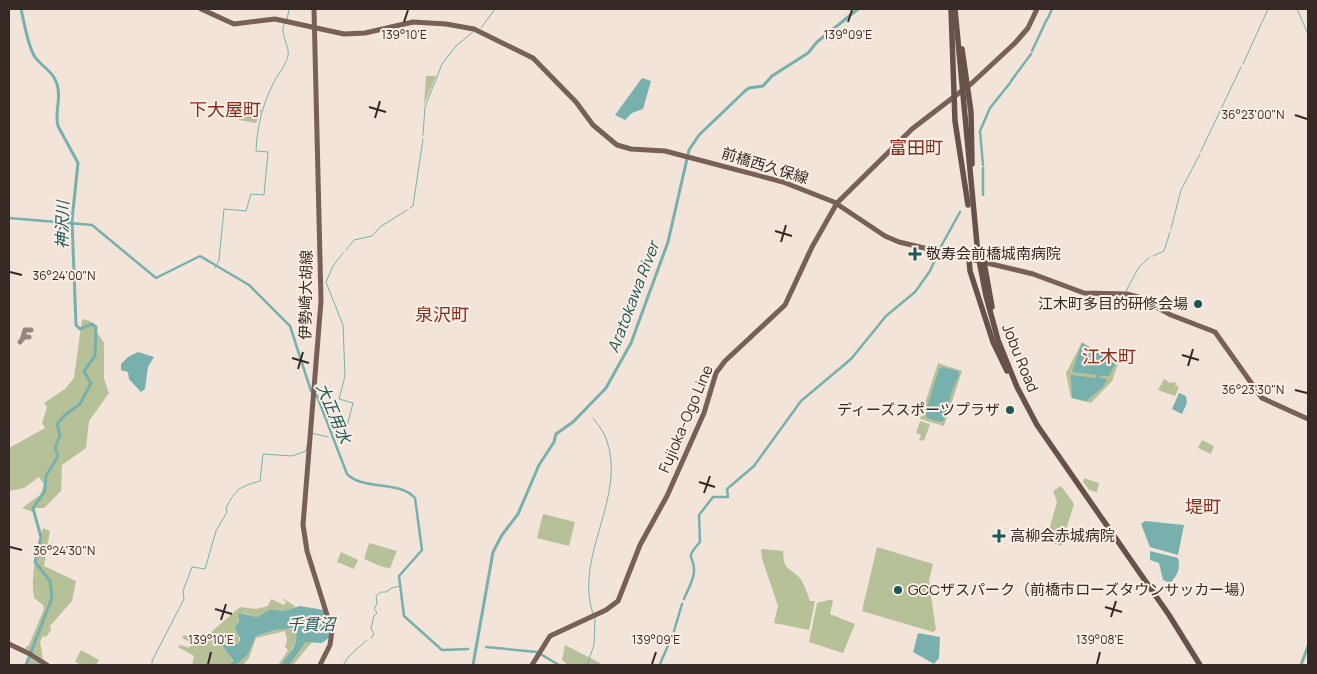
<svg xmlns="http://www.w3.org/2000/svg" width="1317" height="674" font-family="Manrope,'Noto Sans JP',sans-serif">
<style>
.green{fill:#b7c198}
.water{fill:#77b0ad}
.lines{fill:none;stroke-linecap:round;stroke-linejoin:round}
.stream{stroke:#77b0ad;stroke-width:1}
.canal{stroke:#77b0ad;stroke-width:2.5}
.river{stroke:#77b0ad;stroke-width:3}
.taxiway{stroke:#948780;stroke-width:5}
.primary{stroke:#785f57;stroke-width:5}
.trunk{stroke:#68514a;stroke-width:5.5}
.ticks{fill:none;stroke:#362a26;stroke-width:2}
.poi-dot{fill:#1b5857;stroke:#faeee5;stroke-width:2}
.labels{text-anchor:middle;stroke-width:4;stroke-linejoin:round;paint-order:stroke}
.street-label{font-size:15px;fill:#362a26;stroke:#faeee5}
.poi-label{font-size:15px;fill:#362a26;stroke:#faeee5;text-anchor:start}
.water-label{font-size:16px;font-style:italic;fill:#1b5857;stroke:#faeee5}
.quarter-label{font-size:18px;fill:#872d1d;stroke:#faeee5}
.ticks-label{font-size:12px;text-anchor:middle;fill:#362a26;stroke:#faeee5;stroke-width:4;stroke-linejoin:round;paint-order:stroke}
</style>
<rect width="100%" height="100%" fill="#f2e4d9"/>
<!-- green -->
<g class="green">
<path d="M 426,76 L 436,76 L 424,105 Z"/>
<path d="M 240,107 L 262,110 L 256,123 L 239,120 Z"/>
<path d="M 82,319 L 90,321 L 104,343 L 104,379 L 109,393 L 89,421 L 86,448 L 62,465 L 61,491 L 44,508 L 35,508 L 33,512 L 22,508 L 40,495 L 44,485 L 39,477 L 24,488 L 9,491 L 9,448 L 45,428 L 42,423 L 47,407 L 44,403 L 65,389 L 74,378 Z"/>
<path d="M 1082,342 L 1118,364 L 1112,381 L 1091,403 L 1071,398 L 1066,373 Z"/>
<path d="M 938,363 L 962,371 L 944,426 L 920,419 Z"/>
<path d="M 1164,379 L 1170,383 L 1176,382 L 1175,385 L 1179,387 L 1175,396 L 1158,390 Z"/>
<path d="M 920,421 L 930,424 L 924,441 L 919,440 L 921,435 L 916,433 Z"/>
<path d="M 1202,440 L 1214,446 L 1211,454 L 1198,448 Z"/>
<path d="M 1084,478 L 1099,483 L 1097,492 L 1089,490 L 1083,482 Z"/>
<path d="M 1061,486 L 1074,504 L 1061,546 L 1046,540 L 1057,502 L 1053,491 Z"/>
<path d="M 543,514 L 575,522 L 569,546 L 537,538 Z"/>
<path d="M 43,528 L 50,531 L 44,566 L 76,581 L 72,601 L 50,626 L 51,630 L 46,637 L 43,636 L 40,642 L 43,659 L 34,653 L 33,658 L 43,665 L 25,665 L 32,652 L 25,648 L 29,645 L 44,609 L 43,605 L 34,598 C 30,574 37,551 43,528 Z"/>
<path d="M 369,543 L 397,551 L 390,568 C 382,568 372,562 364,559 Z"/>
<path d="M 877,547 L 933,564 L 929,581 L 936,630 L 933,632 L 862,611 Z"/>
<path d="M 761,549 L 783,551 C 784,569 786,566 798,576 C 804,582 807,593 810,601 L 815,601 L 809,630 L 774,623 L 778,606 L 762,559 Z"/>
<path d="M 341,552 L 358,560 L 354,569 L 337,562 Z"/>
<path d="M 281,597 L 296,607 L 284,611 L 273,609 L 257,617 L 242,613 L 238,622 L 239,643 L 231,646 L 221,643 C 224,652 234,654 232,665 L 192,665 L 194,656 L 178,647 L 180,645 L 190,648 L 188,641 L 182,638 L 184,635 L 202,640 L 240,607 L 256,609 L 268,606 L 271,599 L 284,605 L 286,602 Z"/>
<path d="M 829,600 L 833,600 L 830,614 L 855,624 L 843,653 L 809,642 L 817,603 Z"/>
<path d="M 284,628 L 295,629 C 300,647 288,652 281,665 L 278,665 L 288,650 L 285,647 L 287,640 L 285,631 L 256,638 L 249,658 L 243,665 L 232,665 L 247,654 L 256,636 Z"/>
<path d="M 308,641 L 312,642 L 293,665 L 289,665 C 293,660 304,643 308,641 Z"/>
<path d="M 565,645 L 600,663 L 599,665 L 568,665 L 562,660 Z"/>
<path d="M 81,650 L 99,660 L 96,665 L 82,665 L 75,662 Z"/>
</g>
<!-- water -->
<g class="water">
<path d="M 642,78 L 651,81 L 643,109 L 632,113 L 625,120 L 615,115 Z"/>
<path d="M 1082,343 L 1115,364 L 1109,376 L 1100,376 L 1100,378 L 1107,379 L 1104,386 L 1086,401 L 1072,398 L 1071,375 L 1096,378 L 1097,375 L 1072,372 Z"/>
<path d="M 138,352 L 154,357 L 148,367 L 145,389 L 141,392 L 129,379 L 128,372 L 121,370 L 121,364 L 128,357 Z"/>
<path d="M 942,367 L 958,371 L 959,375 L 952,391 L 944,420 L 941,422 L 927,418 L 925,413 L 939,369 Z"/>
<path d="M 1179,393 L 1186,396 L 1187,403 L 1182,414 L 1172,409 Z"/>
<path d="M 1145,521 L 1184,525 L 1178,555 L 1150,547 L 1141,524 Z"/>
<path d="M 1150,551 L 1178,558 C 1181,567 1177,577 1170,583 L 1163,580 L 1159,563 L 1150,560 Z"/>
<path d="M 300,606 L 324,610 L 330,637 L 322,643 L 306,642 L 289,665 L 281,665 C 289,651 298,650 296,631 L 292,628 L 276,630 L 256,636 L 248,654 L 238,663 L 231,665 L 233,660 L 220,643 L 231,646 L 239,643 L 240,638 L 235,628 L 239,621 L 239,613 L 257,617 L 271,609 L 284,611 Z"/>
<path d="M 918,633 L 940,637 L 939,658 L 934,664 L 913,652 Z"/>
</g>
<g class="lines">
<!-- stream -->
<g class="stream">
<path d="M 1297,9 L 1308,34"/>
<path d="M 287,20 L 289,9"/>
<path d="M 481,28 L 495,9"/>
<path d="M 1243,64 L 1268,9"/>
<path d="M 423,135 L 425,107 L 442,64 L 456,46 L 474,31"/>
<path d="M 1201,151 L 1241,67"/>
<path d="M 410,208 L 413,206 L 423,139"/>
<path d="M 1171,229 L 1181,190 L 1200,154"/>
<path d="M 346,250 L 354,240 L 372,236 L 380,227 L 407,210"/>
<path d="M 1153,256 L 1164,251 L 1170,232"/>
<path d="M 215,268 L 219,260 L 224,209 L 246,211 L 251,194 L 264,195 L 268,152 L 256,151 C 257,126 263,103 275,80 C 280,72 285,66 288,56 C 290,45 278,32 285,23"/>
<path d="M 1126,291 L 1139,267 L 1150,257"/>
<path d="M 311,433 L 328,437"/>
<path d="M 336,436 L 345,434 L 353,403 L 339,399 L 345,376 L 343,325 L 326,282 L 333,266 L 343,253"/>
<path d="M 332,437 L 333,437"/>
<path d="M 593,614 C 573,556 628,497 606,438 C 603,431 598,425 593,418"/>
<path d="M 371,638 L 374,634 L 371,628 L 374,616 L 377,613 L 374,609 L 377,604 L 376,596 L 381,592 L 386,592 L 392,588 L 400,586"/>
<path d="M 152,665 L 152,661 L 184,599 L 183,591 L 192,567 L 205,569 L 216,531 L 227,512 L 226,508 C 236,489 239,487 260,481 L 263,454 L 292,456 L 306,451 L 307,446"/>
<path d="M 343,665 L 349,656 L 367,640"/>
<path d="M 587,665 L 594,645 L 595,618"/>
</g>
<!-- canal -->
<g class="canal">
<path d="M 1048,18 L 1052,9"/>
<path d="M 1032,51 L 1047,19"/>
<path d="M 1011,81 L 1031,54"/>
<path d="M 983,165 L 980,131 L 990,108 L 1010,83"/>
<path d="M 983,168 L 983,195"/>
<path d="M 9,218 L 92,225 L 156,278 L 200,256 L 249,285 L 290,326 L 311,391 L 317,396 L 347,474 C 364,491 399,480 415,498 L 422,550 L 399,576 L 404,616 L 442,650 L 468,649"/>
<path d="M 939,250 L 960,212"/>
<path d="M 684,599 C 687,591 694,580 694,571 C 695,555 683,561 700,542 L 699,515 L 713,497 L 728,497 L 727,489 L 754,466 L 801,401 L 851,359 L 886,316 L 915,292 L 930,271 L 938,253"/>
<path d="M 674,631 L 682,604"/>
<path d="M 486,647 L 537,652 L 559,665"/>
<path d="M 660,664 L 673,634"/>
</g>
<!-- river -->
<g class="river">
<path d="M 21,9 C 24,22 28,47 35,57 C 42,67 53,71 57,84 C 62,98 54,112 58,126 L 78,163 L 72,220 L 76,325 L 80,329 L 92,324 L 96,327 L 95,356 L 84,371 L 91,383 L 80,404 L 65,415 L 57,424 L 60,435 L 55,448 L 58,456 L 46,476 L 45,491 L 33,508 L 41,537 L 35,562 L 50,581 L 52,598 L 26,665"/>
<path d="M 473,665 L 493,552 L 502,535 L 518,514 L 539,465 L 554,442 L 556,434 L 573,422 L 606,388 L 631,343 L 668,242 L 689,150 L 699,135 L 745,91 L 749,88 L 763,86 L 772,76 L 808,53 L 817,42 L 858,9"/>
<path d="M 1301,665 L 1308,646"/>
</g>
<!-- taxiway -->
<g class="taxiway">
<path d="M 23,337 L 25,330 L 31,330"/>
<path d="M 20,342 L 24,337 L 29,337"/>
</g>
<!-- primary -->
<g class="primary">
<path d="M 201,9 L 234,24 L 275,19 L 344,34 L 365,33 L 413,22 L 446,24 L 474,29 L 533,58 L 576,102 L 593,125 L 617,145 L 631,149 L 665,151 L 783,182 L 834,202 L 885,236 L 899,242 L 1033,274 L 1084,293 L 1127,294 L 1138,297 L 1171,315 L 1215,332 L 1262,398 L 1308,419"/>
<path d="M 314,9 L 321,301 L 303,525 L 307,551 L 332,631 L 330,645 L 320,665"/>
<path d="M 9,644 L 30,654 L 47,665"/>
<path d="M 532,665 L 550,636 L 606,610 L 618,601 L 640,545 L 667,496 L 704,413 L 716,373 L 725,361 L 785,305 L 812,247 L 837,203 L 912,129 L 972,83 L 1015,43 L 1028,28 L 1037,9"/>
</g>
<!-- trunk -->
<g class="trunk">
<path d="M 951,9 L 955,121 L 968,205"/>
<path d="M 955,9 L 978,255 L 986,296 L 998,340 L 1017,387 L 1037,425 L 1169,615 L 1200,665"/>
<path d="M 962,49 L 971,112 L 972,164"/>
<path d="M 969,259 L 970,271 L 993,342 L 1007,371"/>
<path d="M 984,262 L 992,307"/>
</g>
</g>
<!-- ticks -->
<path class="ticks" d="M 404,22 L 408,10M 848,22 L 852,10M 369,107 L 386,112M 1295,115 L 1307,119M 375,118 L 380,101M 775,231 L 792,236M 781,242 L 786,225M 10,272 L 22,275M 1182,355 L 1199,360M 292,358 L 309,363M 1188,366 L 1193,349M 298,369 L 303,352M 1295,390 L 1307,393M 699,482 L 715,487M 704,493 L 710,476M 10,547 L 22,550M 1105,607 L 1122,612M 215,609 L 232,614M 1111,617 L 1116,601M 221,620 L 226,604M 208,664 L 211,652M 652,664 L 656,652M 1097,664 L 1100,652"/>
<!-- markers -->
<g class="poi-dot">
<path d="M912.5 246.5h5v5h5v5h-5v5h-5v-5h-5v-5h5z"/>
<circle cx="1198" cy="304" r="5"/>
<circle cx="1010" cy="410" r="5"/>
<path d="M996.5 528.5h5v5h5v5h-5v5h-5v-5h-5v-5h5z"/>
<circle cx="898" cy="590" r="5"/>
</g>
<g class="labels">
<!-- street labels -->
<g class="street-label">
<text transform="translate(765 166) rotate(17)" y="5">前橋西久保線</text>
<text transform="translate(306 295) rotate(-89)" y="5">伊勢崎大胡線</text>
<text transform="translate(1020 358) rotate(68)" y="5">Jobu Road</text>
<text transform="translate(686 419) rotate(-67)" y="5">Fujioka-Ogo Line</text>
</g>
<!-- poi labels -->
<g class="poi-label">
<text x="926" y="259">敬寿会前橋城南病院</text>
<text x="1188" y="309" text-anchor="end">江木町多目的研修会場</text>
<text x="1000" y="415" text-anchor="end">ディーズスポーツプラザ</text>
<text x="1010" y="541">高柳会赤城病院</text>
<text x="908" y="595">GCCザスパーク（前橋市ローズタウンサッカー場）</text>
</g>
<!-- water labels -->
<g class="water-label">
<text transform="translate(62 225) rotate(-89)" y="6">神沢川</text>
<text transform="translate(633 297) rotate(-69)" y="6">Aratokawa River</text>
<text transform="translate(334 413) rotate(67)" y="6">大正用水</text>
<text x="311" y="630">千貫沼</text>
</g>
<!-- quarter labels -->
<g class="quarter-label">
<text x="225" y="116">下大屋町</text>
<text x="916" y="154">富田町</text>
<text x="442" y="321">泉沢町</text>
<text x="1109" y="363">江木町</text>
<text x="1203" y="513">堤町</text>
</g>
</g>
<g class="ticks-label">
<text x="404" y="39">139°10'E</text>
<text x="848" y="39">139°09'E</text>
<text x="1253" y="119">36°23'00"N</text>
<text x="64" y="280">36°24'00"N</text>
<text x="1253" y="394">36°23'30"N</text>
<text x="64" y="555">36°24'30"N</text>
<text x="211" y="644">139°10'E</text>
<text x="656" y="644">139°09'E</text>
<text x="1100" y="644">139°08'E</text>
</g>
<!-- border -->
<rect width="1317" height="674" fill="none" stroke="#362a26" stroke-width="20"/>
</svg>
